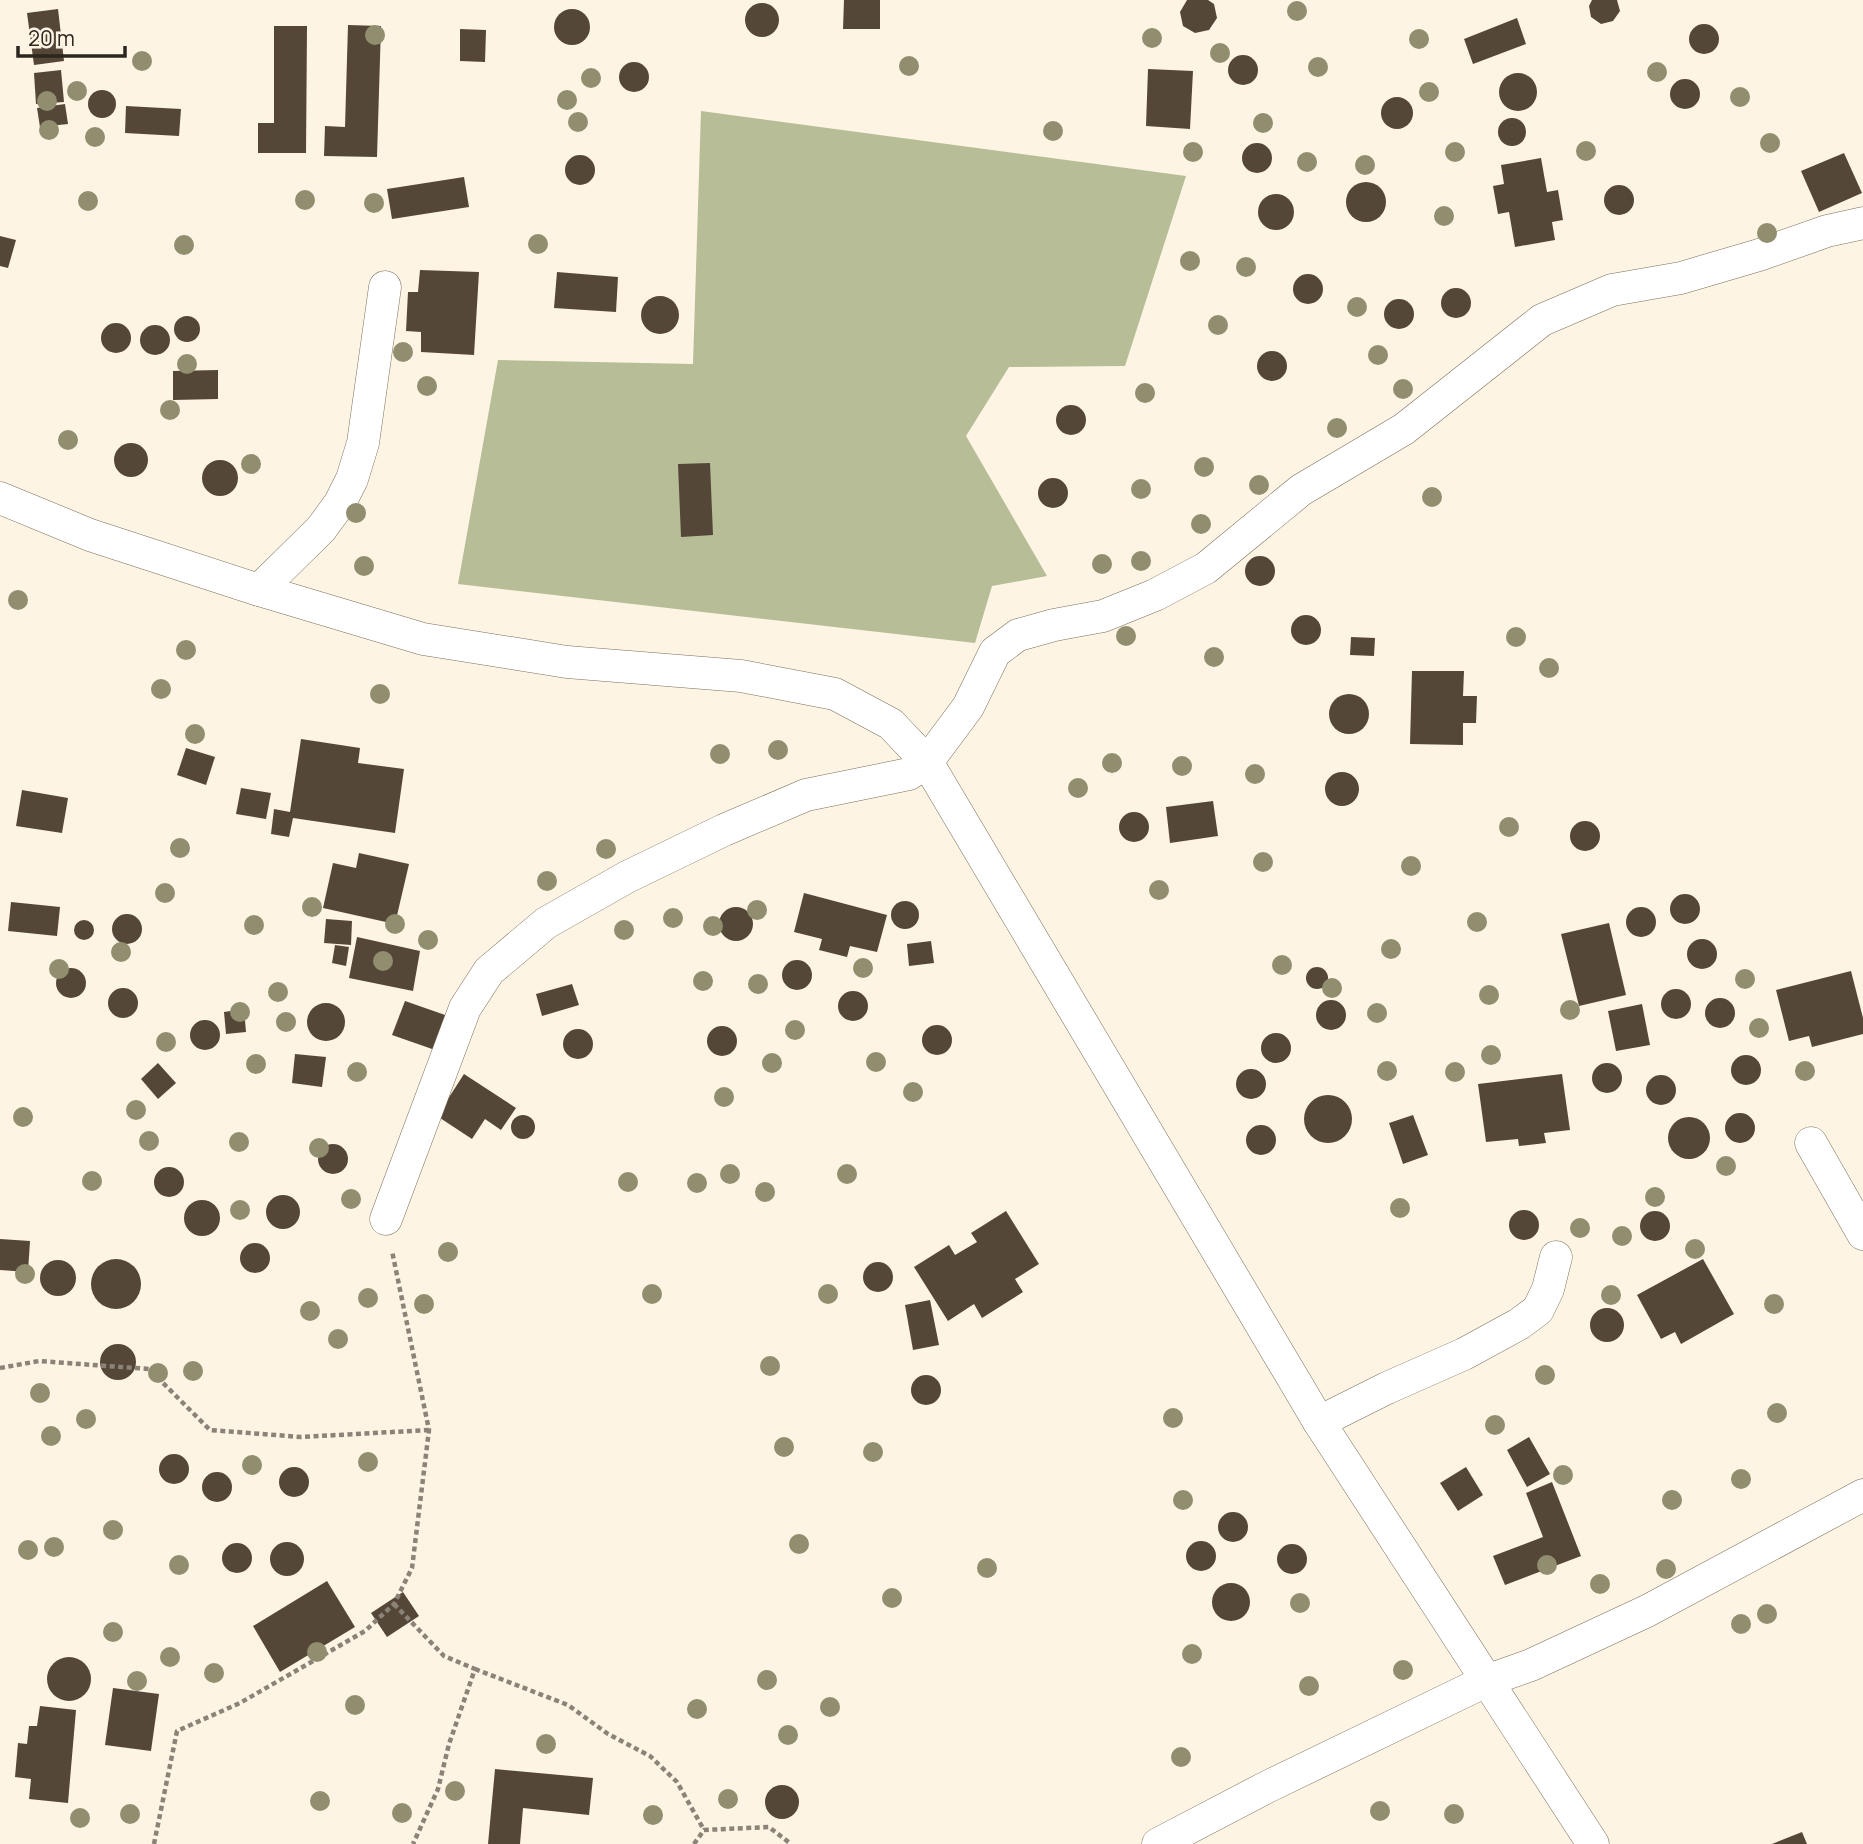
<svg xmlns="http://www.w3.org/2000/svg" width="1863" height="1844" font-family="Manrope,sans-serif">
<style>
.forest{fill:#b6bd97}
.building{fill:#554738}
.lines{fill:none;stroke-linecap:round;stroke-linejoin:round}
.street-casing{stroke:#7a6f5d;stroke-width:33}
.path{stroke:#8b8378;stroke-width:4.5;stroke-dasharray:5 3.5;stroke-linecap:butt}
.street{stroke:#fff;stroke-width:32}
.tree{fill:#908e6e}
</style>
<rect width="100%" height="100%" fill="#fef4e3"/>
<!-- forest -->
<path class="forest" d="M 701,111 L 1186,176 L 1125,366 L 1009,367 L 966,436 L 1047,576 L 992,586 L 975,643 L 458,584 L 498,360 L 693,364 Z"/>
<!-- building -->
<g class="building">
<path d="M 844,0 L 880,0 L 880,29 L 843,29 Z"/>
<path d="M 1187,0 L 1208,0 L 1214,4 L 1217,18 L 1209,30 L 1195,33 L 1183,26 L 1180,12 Z"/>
<path d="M 1592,0 L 1617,0 L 1620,11 L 1613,21 L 1601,24 L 1591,17 L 1589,6 Z"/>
<circle cx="762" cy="20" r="17"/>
<path d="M 58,9 L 64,61 L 34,65 L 27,13 Z"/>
<circle cx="572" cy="27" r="18"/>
<path d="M 1517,18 L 1526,44 L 1473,64 L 1464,39 Z"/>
<circle cx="1704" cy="39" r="15"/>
<path d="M 348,25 L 381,26 L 377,157 L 324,156 L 325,126 L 345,127 Z"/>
<path d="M 274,26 L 307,26 L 306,153 L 258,153 L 258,123 L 274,123 Z"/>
<path d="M 460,29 L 486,30 L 485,62 L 460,61 Z"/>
<circle cx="1243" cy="70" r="15"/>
<circle cx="634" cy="77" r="15"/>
<path d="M 1148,69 L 1193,71 L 1190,129 L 1146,126 Z"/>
<path d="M 61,70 L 64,102 L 36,104 L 34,73 Z"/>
<circle cx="1518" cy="92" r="19"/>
<circle cx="1685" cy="94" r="15"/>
<circle cx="102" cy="104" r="14"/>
<circle cx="1397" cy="113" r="16"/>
<path d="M 65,104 L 68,124 L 40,127 L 37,108 Z"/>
<path d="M 126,106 L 181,109 L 179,136 L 125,133 Z"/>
<circle cx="1512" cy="132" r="14"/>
<circle cx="1257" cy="158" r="15"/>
<path d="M 1844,153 L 1862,193 L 1819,212 L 1801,171 Z"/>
<circle cx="580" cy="170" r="15"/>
<path d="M 1541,158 L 1547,192 L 1558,190 L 1563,220 L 1552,222 L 1555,240 L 1515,247 L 1509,212 L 1498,214 L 1493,186 L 1504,184 L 1501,165 Z"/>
<path d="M 464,177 L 469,207 L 392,219 L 387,189 Z"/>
<circle cx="1366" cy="202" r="20"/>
<circle cx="1619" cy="200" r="15"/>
<circle cx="1276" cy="212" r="18"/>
<path d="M 0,236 L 16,240 L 8,268 L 0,266 Z"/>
<path d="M 420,270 L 479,272 L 474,355 L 421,352 L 421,332 L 406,331 L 408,292 L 418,292 Z"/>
<path d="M 557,272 L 618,277 L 616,312 L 554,308 Z"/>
<circle cx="1308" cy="289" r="15"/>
<circle cx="1456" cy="303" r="15"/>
<circle cx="660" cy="315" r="19"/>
<circle cx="1399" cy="314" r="15"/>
<circle cx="187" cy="329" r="13"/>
<circle cx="116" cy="338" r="15"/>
<circle cx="155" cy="340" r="15"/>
<circle cx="1272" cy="366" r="15"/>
<path d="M 218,370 L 218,399 L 173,400 L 173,371 Z"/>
<circle cx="1071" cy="420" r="15"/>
<circle cx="131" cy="460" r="17"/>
<circle cx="220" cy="478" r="18"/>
<path d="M 710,463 L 713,535 L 681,537 L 678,464 Z"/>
<circle cx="1053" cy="493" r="15"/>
<circle cx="1260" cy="571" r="15"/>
<circle cx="1306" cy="630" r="15"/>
<path d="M 1351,637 L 1375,638 L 1374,656 L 1350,655 Z"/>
<path d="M 1412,671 L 1464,671 L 1463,696 L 1477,696 L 1476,723 L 1463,723 L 1463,745 L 1410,744 Z"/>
<circle cx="1349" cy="714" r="20"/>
<path d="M 301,739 L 360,748 L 358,763 L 404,769 L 395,833 L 293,818 L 289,837 L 271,834 L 274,809 L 290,812 Z"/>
<path d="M 186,748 L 215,757 L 206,785 L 177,775 Z"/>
<circle cx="1342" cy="789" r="17"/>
<path d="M 241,788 L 271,793 L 266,819 L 236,814 Z"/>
<path d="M 22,790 L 68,798 L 62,833 L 16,826 Z"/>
<path d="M 1213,801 L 1218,836 L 1170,843 L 1166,807 Z"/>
<circle cx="1134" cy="827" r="15"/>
<circle cx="1585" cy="836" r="15"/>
<path d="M 359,853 L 409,864 L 395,924 L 323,908 L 333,863 L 356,868 Z"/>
<path d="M 804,893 L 887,915 L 877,952 L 850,946 L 847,957 L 819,950 L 822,939 L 794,932 Z"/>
<circle cx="1685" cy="909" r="15"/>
<circle cx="905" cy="915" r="14"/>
<path d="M 11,902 L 60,907 L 57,936 L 8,931 Z"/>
<circle cx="736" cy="924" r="17"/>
<circle cx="1641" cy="922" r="15"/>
<circle cx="127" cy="929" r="15"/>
<path d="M 326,919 L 352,921 L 351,945 L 324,943 Z"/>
<circle cx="84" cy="930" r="10"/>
<path d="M 1609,923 L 1626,995 L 1579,1006 L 1561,934 Z"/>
<path d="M 357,937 L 420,951 L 413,991 L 349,978 Z"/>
<circle cx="1702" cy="954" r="15"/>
<path d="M 931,941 L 934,963 L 909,966 L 907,944 Z"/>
<path d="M 335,945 L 349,947 L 346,966 L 332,963 Z"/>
<circle cx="797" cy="975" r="15"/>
<circle cx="1317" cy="978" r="11"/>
<circle cx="71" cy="983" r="15"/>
<path d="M 1851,971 L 1863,1018 L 1863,1034 L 1812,1047 L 1809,1036 L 1789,1041 L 1776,990 Z"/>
<path d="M 572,984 L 579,1005 L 542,1016 L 536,994 Z"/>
<circle cx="123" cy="1003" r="15"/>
<circle cx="1676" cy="1004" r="15"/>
<circle cx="853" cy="1006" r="15"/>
<circle cx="1720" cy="1013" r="15"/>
<circle cx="1331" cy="1015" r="15"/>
<path d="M 405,1001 L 448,1016 L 435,1050 L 392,1035 Z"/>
<circle cx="326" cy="1022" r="19"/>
<path d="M 1642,1004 L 1650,1045 L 1616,1051 L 1608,1011 Z"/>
<path d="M 244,1009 L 246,1032 L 226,1034 L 224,1012 Z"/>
<circle cx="205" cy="1035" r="15"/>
<circle cx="937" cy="1040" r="15"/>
<circle cx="722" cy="1041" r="15"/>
<circle cx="578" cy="1044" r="15"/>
<circle cx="1276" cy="1048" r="15"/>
<path d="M 295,1054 L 326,1057 L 322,1087 L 292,1083 Z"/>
<circle cx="1746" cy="1070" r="15"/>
<path d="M 158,1063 L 176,1083 L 158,1099 L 141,1079 Z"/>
<circle cx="1607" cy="1078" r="15"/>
<circle cx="1251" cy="1084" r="15"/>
<path d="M 464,1074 L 516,1108 L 501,1130 L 485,1119 L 472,1139 L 437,1116 Z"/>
<path d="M 1562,1074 L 1570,1130 L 1544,1133 L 1546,1143 L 1519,1146 L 1518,1139 L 1486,1142 L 1478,1084 Z"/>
<circle cx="1661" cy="1090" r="15"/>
<circle cx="1328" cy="1119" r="24"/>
<circle cx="1740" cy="1128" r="15"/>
<path d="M 1413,1115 L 1428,1155 L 1403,1164 L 1389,1123 Z"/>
<circle cx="523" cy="1127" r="12"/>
<circle cx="1689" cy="1138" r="21"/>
<circle cx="1261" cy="1140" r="15"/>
<circle cx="333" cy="1159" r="15"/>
<circle cx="169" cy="1182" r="15"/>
<circle cx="283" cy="1212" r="17"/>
<circle cx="202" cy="1218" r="18"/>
<circle cx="1524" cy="1225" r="15"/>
<path d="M 1006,1211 L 1039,1264 L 1015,1279 L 1023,1292 L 982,1318 L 974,1304 L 948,1321 L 914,1267 L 949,1245 L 955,1255 L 977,1242 L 971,1233 Z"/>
<circle cx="1655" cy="1226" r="15"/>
<path d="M 0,1239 L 30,1241 L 28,1272 L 0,1270 Z"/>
<circle cx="255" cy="1258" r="15"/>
<circle cx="116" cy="1284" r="25"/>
<path d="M 1703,1259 L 1734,1314 L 1681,1344 L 1675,1332 L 1661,1339 L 1637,1295 Z"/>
<circle cx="58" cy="1278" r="18"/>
<circle cx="878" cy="1277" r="15"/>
<path d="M 930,1300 L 939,1345 L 913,1350 L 905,1305 Z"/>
<circle cx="1607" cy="1325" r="17"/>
<circle cx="118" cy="1362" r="18"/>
<circle cx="926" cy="1390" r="15"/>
<path d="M 1529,1437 L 1550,1474 L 1527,1487 L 1507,1450 Z"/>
<circle cx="174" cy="1469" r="15"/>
<path d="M 1466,1467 L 1483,1495 L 1458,1511 L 1440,1483 Z"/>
<circle cx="294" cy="1482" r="15"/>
<circle cx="217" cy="1487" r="15"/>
<path d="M 1552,1482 L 1581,1556 L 1505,1585 L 1493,1556 L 1543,1537 L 1526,1493 Z"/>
<circle cx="1233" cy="1527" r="15"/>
<circle cx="1201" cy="1556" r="15"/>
<circle cx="287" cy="1559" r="17"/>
<circle cx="237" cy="1558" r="15"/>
<circle cx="1292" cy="1559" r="15"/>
<path d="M 327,1581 L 355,1627 L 280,1672 L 253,1626 Z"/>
<circle cx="1231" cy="1602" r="19"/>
<path d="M 403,1592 L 419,1616 L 387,1637 L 371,1613 Z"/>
<circle cx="69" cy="1679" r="22"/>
<path d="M 113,1688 L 159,1694 L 151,1751 L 105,1745 Z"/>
<path d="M 40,1706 L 76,1710 L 68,1803 L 29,1799 L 31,1779 L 15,1777 L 18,1743 L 27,1744 L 29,1726 L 37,1726 Z"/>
<path d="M 495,1769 L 593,1778 L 589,1815 L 523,1808 L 520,1844 L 488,1844 Z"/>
<circle cx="782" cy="1802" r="17"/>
<path d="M 1802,1832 L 1807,1844 L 1772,1844 Z"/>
</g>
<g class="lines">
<defs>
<g id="street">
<path d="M 0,498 L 90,535 L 259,590 L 423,639 L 567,662 L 741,676 L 835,694 L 891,724 L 927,762 L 1319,1422 L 1593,1844"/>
<path d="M 259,590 L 321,529 L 340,503 L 352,479 L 363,443 L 385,287"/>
<path d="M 1811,1143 L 1863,1234"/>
<path d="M 386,1219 L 465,1008 L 489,971 L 546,923 L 627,877 L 724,830 L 806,795 L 909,774 L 927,762 L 968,707 L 995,652 L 1018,635 L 1054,625 L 1103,616 L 1155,595 L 1206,568 L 1301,490 L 1404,429 L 1542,320 L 1612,290 L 1681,278 L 1759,255 L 1827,231 L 1863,223"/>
<path d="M 1319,1422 L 1387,1388 L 1464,1354 L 1519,1324 L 1538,1310 L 1548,1289 L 1556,1257"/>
<path d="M 1158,1844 L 1267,1787 L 1486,1681 L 1531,1665 L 1647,1611 L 1863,1495"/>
</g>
</defs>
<!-- street casing -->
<use href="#street" class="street-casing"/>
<!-- path -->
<g class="path">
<path d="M 0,1368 L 39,1361 L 149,1369 L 210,1430 L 301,1437 L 429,1430"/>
<path d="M 394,1604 L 444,1656 L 475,1669 L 449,1744 L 438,1789 L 413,1844"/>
<path d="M 475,1669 L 568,1705 L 608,1734 L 650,1756 L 677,1782 L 704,1830"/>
<path d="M 154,1844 L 177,1731 L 240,1703 L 365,1631 L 394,1604 L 412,1568 L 429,1430 L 392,1251"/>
<path d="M 694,1844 L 704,1830 L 769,1827 L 791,1844"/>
</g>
<!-- street -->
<use href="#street" class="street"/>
</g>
<!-- trees -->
<g class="tree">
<circle cx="1297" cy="11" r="10"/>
<circle cx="375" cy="35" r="10"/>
<circle cx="1152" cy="38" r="10"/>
<circle cx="1419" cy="39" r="10"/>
<circle cx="1220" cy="53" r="10"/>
<circle cx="142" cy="61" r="10"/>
<circle cx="909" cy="66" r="10"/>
<circle cx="1318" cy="67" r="10"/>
<circle cx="1657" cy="72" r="10"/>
<circle cx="591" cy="78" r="10"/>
<circle cx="77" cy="91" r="10"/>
<circle cx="1429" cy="92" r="10"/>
<circle cx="1740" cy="97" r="10"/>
<circle cx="567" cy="100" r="10"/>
<circle cx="47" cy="101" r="10"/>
<circle cx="578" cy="122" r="10"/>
<circle cx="1263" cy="123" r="10"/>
<circle cx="49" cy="130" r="10"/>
<circle cx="1053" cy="131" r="10"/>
<circle cx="95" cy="137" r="10"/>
<circle cx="1770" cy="143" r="10"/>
<circle cx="1586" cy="151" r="10"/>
<circle cx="1193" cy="152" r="10"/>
<circle cx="1455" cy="152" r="10"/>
<circle cx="1307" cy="162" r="10"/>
<circle cx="1365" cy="165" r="10"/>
<circle cx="305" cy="200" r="10"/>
<circle cx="88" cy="201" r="10"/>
<circle cx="374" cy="203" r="10"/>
<circle cx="1444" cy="216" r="10"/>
<circle cx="1767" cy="233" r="10"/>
<circle cx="538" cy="244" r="10"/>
<circle cx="184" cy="245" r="10"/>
<circle cx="1190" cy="261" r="10"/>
<circle cx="1246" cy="267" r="10"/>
<circle cx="1357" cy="307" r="10"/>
<circle cx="1218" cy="325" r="10"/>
<circle cx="403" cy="352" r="10"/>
<circle cx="1378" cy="355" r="10"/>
<circle cx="187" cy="364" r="10"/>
<circle cx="427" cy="386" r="10"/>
<circle cx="1403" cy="389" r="10"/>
<circle cx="1145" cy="393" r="10"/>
<circle cx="170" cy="410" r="10"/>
<circle cx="1337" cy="428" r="10"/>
<circle cx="68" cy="440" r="10"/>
<circle cx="251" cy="464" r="10"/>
<circle cx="1204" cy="467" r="10"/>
<circle cx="1259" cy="485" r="10"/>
<circle cx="1141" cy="489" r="10"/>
<circle cx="1432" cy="497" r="10"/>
<circle cx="356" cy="513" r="10"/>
<circle cx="1201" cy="524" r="10"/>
<circle cx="1141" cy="561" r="10"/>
<circle cx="1102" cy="564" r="10"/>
<circle cx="364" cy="566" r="10"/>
<circle cx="18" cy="600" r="10"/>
<circle cx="1126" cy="636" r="10"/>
<circle cx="1516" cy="637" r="10"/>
<circle cx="186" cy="650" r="10"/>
<circle cx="1214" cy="657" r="10"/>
<circle cx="1549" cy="668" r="10"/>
<circle cx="161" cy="689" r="10"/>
<circle cx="380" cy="694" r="10"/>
<circle cx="195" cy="734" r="10"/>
<circle cx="778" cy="750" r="10"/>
<circle cx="720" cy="754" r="10"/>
<circle cx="1112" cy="763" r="10"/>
<circle cx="1182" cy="766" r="10"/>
<circle cx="1255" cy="774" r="10"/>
<circle cx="1078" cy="788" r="10"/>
<circle cx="1509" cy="827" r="10"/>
<circle cx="180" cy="848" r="10"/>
<circle cx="606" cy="849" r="10"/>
<circle cx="1263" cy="862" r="10"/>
<circle cx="1411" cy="866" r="10"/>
<circle cx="547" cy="881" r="10"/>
<circle cx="1159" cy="890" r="10"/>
<circle cx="165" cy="893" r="10"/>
<circle cx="312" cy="907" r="10"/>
<circle cx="757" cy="910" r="10"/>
<circle cx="673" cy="918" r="10"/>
<circle cx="1477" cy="922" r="10"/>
<circle cx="395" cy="924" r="10"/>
<circle cx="254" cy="925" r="10"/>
<circle cx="713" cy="926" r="10"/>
<circle cx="624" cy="930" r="10"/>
<circle cx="428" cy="940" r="10"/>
<circle cx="1391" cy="949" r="10"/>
<circle cx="121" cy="952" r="10"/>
<circle cx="383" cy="961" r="10"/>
<circle cx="1282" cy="965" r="10"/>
<circle cx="863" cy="968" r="10"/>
<circle cx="59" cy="969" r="10"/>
<circle cx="1745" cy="979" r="10"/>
<circle cx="703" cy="981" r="10"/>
<circle cx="758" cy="984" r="10"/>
<circle cx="1332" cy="988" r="10"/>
<circle cx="278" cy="992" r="10"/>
<circle cx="1489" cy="995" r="10"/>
<circle cx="1570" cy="1010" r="10"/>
<circle cx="240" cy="1012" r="10"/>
<circle cx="1377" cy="1013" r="10"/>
<circle cx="286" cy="1022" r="10"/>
<circle cx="1759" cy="1028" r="10"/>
<circle cx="795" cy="1030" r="10"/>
<circle cx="166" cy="1042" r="10"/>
<circle cx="1491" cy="1055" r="10"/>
<circle cx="876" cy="1062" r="10"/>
<circle cx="772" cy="1063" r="10"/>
<circle cx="256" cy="1064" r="10"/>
<circle cx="1387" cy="1071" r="10"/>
<circle cx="1805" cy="1071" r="10"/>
<circle cx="357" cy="1072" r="10"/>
<circle cx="1455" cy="1072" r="10"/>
<circle cx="913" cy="1092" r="10"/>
<circle cx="724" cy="1097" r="10"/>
<circle cx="136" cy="1110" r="10"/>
<circle cx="23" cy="1117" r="10"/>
<circle cx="149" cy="1141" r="10"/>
<circle cx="239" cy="1142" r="10"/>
<circle cx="319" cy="1148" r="10"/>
<circle cx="1726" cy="1166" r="10"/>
<circle cx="730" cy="1174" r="10"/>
<circle cx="847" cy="1174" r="10"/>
<circle cx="92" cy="1181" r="10"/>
<circle cx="628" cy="1182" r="10"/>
<circle cx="697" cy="1183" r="10"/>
<circle cx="765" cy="1192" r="10"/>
<circle cx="1655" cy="1197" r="10"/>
<circle cx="351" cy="1199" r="10"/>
<circle cx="1400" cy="1208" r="10"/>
<circle cx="240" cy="1210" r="10"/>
<circle cx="1580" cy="1228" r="10"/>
<circle cx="1622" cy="1236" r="10"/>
<circle cx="1695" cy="1249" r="10"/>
<circle cx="448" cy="1252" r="10"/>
<circle cx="25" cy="1274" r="10"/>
<circle cx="652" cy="1294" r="10"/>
<circle cx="828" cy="1294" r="10"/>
<circle cx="1611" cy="1295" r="10"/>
<circle cx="368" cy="1298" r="10"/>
<circle cx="424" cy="1304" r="10"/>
<circle cx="1774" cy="1304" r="10"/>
<circle cx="310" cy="1311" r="10"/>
<circle cx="338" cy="1339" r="10"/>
<circle cx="770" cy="1366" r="10"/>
<circle cx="193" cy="1371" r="10"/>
<circle cx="158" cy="1373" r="10"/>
<circle cx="1545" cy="1375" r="10"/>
<circle cx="40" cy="1393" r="10"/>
<circle cx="1777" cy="1413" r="10"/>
<circle cx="1173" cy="1418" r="10"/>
<circle cx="86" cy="1419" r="10"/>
<circle cx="1495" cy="1425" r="10"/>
<circle cx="51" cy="1436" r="10"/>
<circle cx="784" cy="1447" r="10"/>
<circle cx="873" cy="1452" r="10"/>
<circle cx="368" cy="1462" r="10"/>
<circle cx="252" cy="1465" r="10"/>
<circle cx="1563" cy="1475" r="10"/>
<circle cx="1741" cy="1479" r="10"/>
<circle cx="1183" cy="1500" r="10"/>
<circle cx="1672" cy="1500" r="10"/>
<circle cx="113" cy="1530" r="10"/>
<circle cx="799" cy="1544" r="10"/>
<circle cx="54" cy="1547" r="10"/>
<circle cx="28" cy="1550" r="10"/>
<circle cx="179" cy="1565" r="10"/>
<circle cx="1547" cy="1565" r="10"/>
<circle cx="987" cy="1568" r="10"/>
<circle cx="1666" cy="1569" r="10"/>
<circle cx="1600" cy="1584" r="10"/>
<circle cx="892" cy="1598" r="10"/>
<circle cx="1300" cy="1603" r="10"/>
<circle cx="1767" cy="1614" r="10"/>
<circle cx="1741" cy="1624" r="10"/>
<circle cx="113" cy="1632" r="10"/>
<circle cx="317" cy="1652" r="10"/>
<circle cx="1192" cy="1654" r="10"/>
<circle cx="170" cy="1657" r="10"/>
<circle cx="1403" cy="1670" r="10"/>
<circle cx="214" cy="1673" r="10"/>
<circle cx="767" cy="1680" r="10"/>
<circle cx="137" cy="1681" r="10"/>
<circle cx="1309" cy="1686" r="10"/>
<circle cx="355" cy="1705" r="10"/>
<circle cx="830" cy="1707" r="10"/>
<circle cx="697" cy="1709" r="10"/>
<circle cx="788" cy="1735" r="10"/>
<circle cx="546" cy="1744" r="10"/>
<circle cx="1181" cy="1757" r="10"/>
<circle cx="455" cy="1791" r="10"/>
<circle cx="728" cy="1799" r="10"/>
<circle cx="320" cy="1801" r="10"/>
<circle cx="1380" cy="1811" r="10"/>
<circle cx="402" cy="1813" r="10"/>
<circle cx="130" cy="1814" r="10"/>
<circle cx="1454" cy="1814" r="10"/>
<circle cx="653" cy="1815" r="10"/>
<circle cx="80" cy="1818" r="10"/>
</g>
<!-- scale -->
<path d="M18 46v10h107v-10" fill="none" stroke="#2b261f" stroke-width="3.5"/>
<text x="28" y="46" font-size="21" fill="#2b261f" stroke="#fef4e3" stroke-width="5" paint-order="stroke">20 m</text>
</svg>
